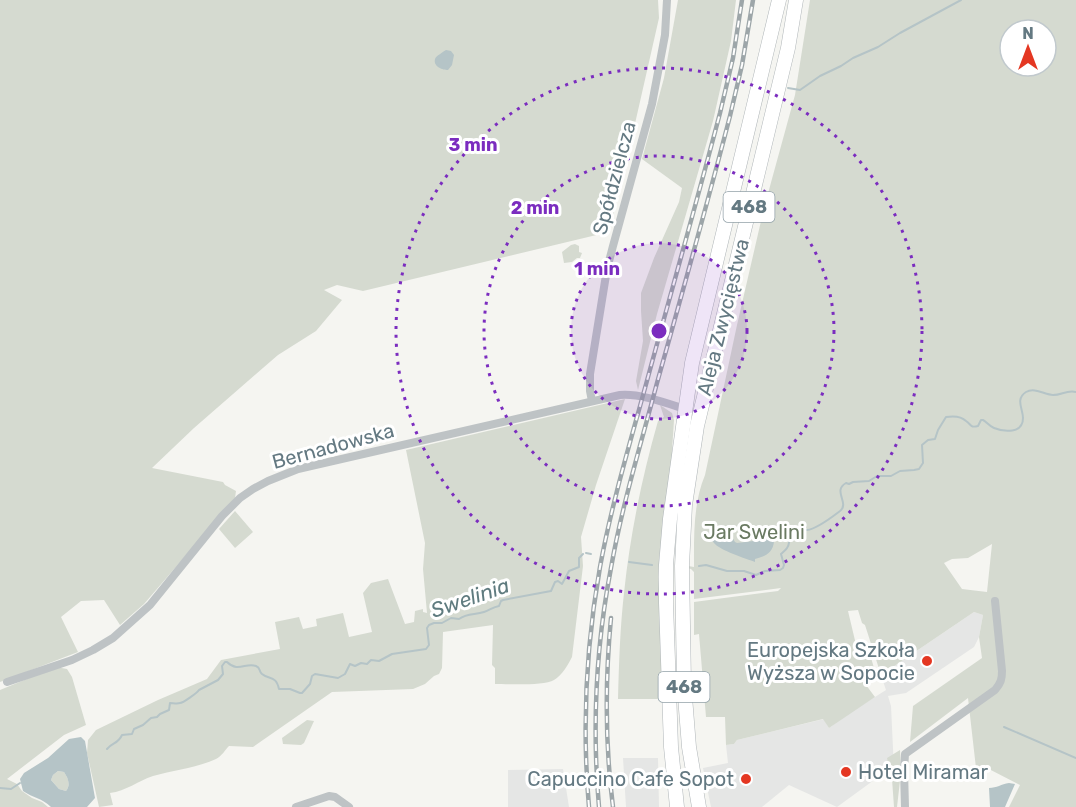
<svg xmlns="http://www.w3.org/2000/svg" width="1076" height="807" font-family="Rubik,sans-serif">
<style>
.built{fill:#e5e6e5}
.green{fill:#d5dad0;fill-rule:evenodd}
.water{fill:#b5c4c7;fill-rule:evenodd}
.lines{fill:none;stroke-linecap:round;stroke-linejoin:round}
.stream{stroke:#b5c4c7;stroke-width:2}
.primary-casing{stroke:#afb5b8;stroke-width:15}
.minor{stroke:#bec3c5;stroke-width:8}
.primary{stroke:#fff;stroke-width:14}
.rail-casing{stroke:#9da6a9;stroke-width:4.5}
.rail{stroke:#fff;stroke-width:2;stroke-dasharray:7;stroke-linecap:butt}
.ring{fill:none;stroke:#7b2cbf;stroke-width:3;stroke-dasharray:3 6}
.poi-dot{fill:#e43722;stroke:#fff;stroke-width:2}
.labels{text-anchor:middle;stroke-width:6;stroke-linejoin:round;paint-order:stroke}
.shield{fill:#fff;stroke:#92a1a8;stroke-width:1.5}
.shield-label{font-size:18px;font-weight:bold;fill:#647982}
.street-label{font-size:20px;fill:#647982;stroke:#fff}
.park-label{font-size:20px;fill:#6a7a62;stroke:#fff}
.poi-label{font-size:20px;fill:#647982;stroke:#fff;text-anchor:end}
.water-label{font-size:21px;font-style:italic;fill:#5f7b7f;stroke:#fff}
.centre{fill:#7b2cbf;stroke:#fff;stroke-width:3}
.ring-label{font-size:18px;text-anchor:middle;font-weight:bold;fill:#7b2cbf;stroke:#fff;stroke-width:6;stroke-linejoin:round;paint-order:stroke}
</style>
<rect width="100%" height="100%" fill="#f5f5f1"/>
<!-- built -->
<g class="built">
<path d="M 974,612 L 983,615 L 979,637 L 974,647 L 906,693 L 888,696 L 891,706 L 894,770 L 881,775 L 837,807 L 789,785 L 762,807 L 711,807 L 703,768 L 728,763 L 726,745 L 734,744 L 737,740 L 824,719 L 829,728 L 845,716 L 886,690 L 881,675 Z"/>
<path d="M 623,758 L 658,758 L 659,807 L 626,807 Z"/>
<path d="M 563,769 L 569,807 L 508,807 L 508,770 Z"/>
</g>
<!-- green -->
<g class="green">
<path d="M 0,0 L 658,0 L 659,18 L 629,150 L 609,232 L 363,291 L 337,285 L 324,290 L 342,300 L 316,331 L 278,355 L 194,428 L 152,468 L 223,482 L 225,485 L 236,491 L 235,498 L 144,604 L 120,625 L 104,600 L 81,601 L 61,617 L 78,652 L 0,682 Z"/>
<path d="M 678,0 L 736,0 L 731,41 L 713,121 L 657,314 L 638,390 L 636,381 L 643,341 L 641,311 L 641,293 L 654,258 L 679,202 L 682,188 L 642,159 L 664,78 Z"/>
<path d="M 810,0 L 1076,0 L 1076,807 L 1009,807 L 1020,785 L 985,767 L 976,768 L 968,698 L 910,742 L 913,706 L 982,658 L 979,637 L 983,615 L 974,612 L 881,675 L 865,625 L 862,623 L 858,610 L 848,611 L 858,653 L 869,651 L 877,678 L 866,685 L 875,697 L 829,728 L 823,719 L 737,740 L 734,744 L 726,745 L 725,717 L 706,717 L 699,634 L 694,635 L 694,602 L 778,591 L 781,588 L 694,599 L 694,572 L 691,569 L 687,568 L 688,566 L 694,567 C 694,536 693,504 705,475 L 737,325 L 764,208 L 795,95 ZM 1010,30 L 1046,30 L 1046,66 L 1010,66 ZM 992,544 L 987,592 L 962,589 L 944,563 L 952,559 L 968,558 Z"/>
<path d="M 575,244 L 579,246 L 579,252 L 582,253 L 580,258 L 577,258 L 572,262 L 564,263 L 562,252 L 571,245 Z"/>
<path d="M 625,399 L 596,485 L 581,537 L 583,566 L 572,657 C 568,665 562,675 554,680 C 544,686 508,684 495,684 L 495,668 L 492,665 L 493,625 L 443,632 L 442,668 L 439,674 L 434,676 L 425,684 L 413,689 L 332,692 L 253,747 L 229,746 C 225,750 222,756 216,759 C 196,768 174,770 153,776 C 138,781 126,791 110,793 L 113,805 L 99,807 L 87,753 L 88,740 L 96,730 L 158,700 L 207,679 L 221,660 L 280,649 L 275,622 L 299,617 L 303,629 L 317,626 L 316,619 L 343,613 L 349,637 L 372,632 L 363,593 L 371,583 L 388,579 L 405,624 L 414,622 L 415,611 L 423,609 L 423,612 L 427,613 L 423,569 L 425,543 L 406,450 Z"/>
<path d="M 660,405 L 672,413 L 674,420 L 672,451 L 673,454 L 660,551 L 658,577 L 663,638 L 664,690 L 658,699 L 618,699 C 619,664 620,628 624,593 C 630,535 642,477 658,421 L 664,417 Z"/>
<path d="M 235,511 L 253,532 L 235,548 L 219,529 Z"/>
<path d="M 56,667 L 67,669 L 72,677 L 86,725 L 64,735 L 7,779 L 17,784 L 22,791 L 32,798 L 42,802 L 48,807 L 0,807 L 0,690 Z"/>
<path d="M 307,720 L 314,721 L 304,743 L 301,745 L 283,744 L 282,738 Z"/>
<path d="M 900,750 L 901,772 L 897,807 L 894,807 L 892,779 L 887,758 Z"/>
<path d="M 58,771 L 64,772 C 68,778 71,785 66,791 L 59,789 L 51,780 L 53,775 Z"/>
</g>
<!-- water -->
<g class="water">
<path d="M 446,50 L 451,51 L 454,55 L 452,65 L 448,70 C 443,70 433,67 435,59 C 436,56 443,52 446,50 Z"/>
<path d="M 725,526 L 735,542 L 737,543 L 771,539 L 774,541 C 773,553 766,556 755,559 L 755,562 C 747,559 719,550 714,543 C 710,539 712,533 713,528 Z"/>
<path d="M 81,737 L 85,741 L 95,798 L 87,807 L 51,807 C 42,798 33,798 23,791 L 20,779 L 24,773 L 48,758 L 69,739 ZM 58,771 L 64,772 C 68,778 71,785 66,791 L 59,789 L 51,780 L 53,775 Z"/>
<path d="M 1009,783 L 1015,784 L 1005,807 L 990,807 L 989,788 C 997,788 1001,784 1009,783 Z"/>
</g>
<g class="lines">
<!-- stream -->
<g class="stream">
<path d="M 788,88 L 800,90 L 820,76 L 841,66 L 853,58 L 878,47 L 900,33 L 961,0"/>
<path d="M 586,553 L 591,554"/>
<path d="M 629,562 L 652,565"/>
<path d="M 699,566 L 706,565 L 727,571 L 744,571 L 756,575 L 765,571 L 780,570 L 783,568 L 784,565 L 781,554 C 783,552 786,550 787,548 C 791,543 787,538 794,531 C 799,527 802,530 807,530 C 817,529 832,517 840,511 C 850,503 832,491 846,483 L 849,484 L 853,482 L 869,481 L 877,476 L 891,476 L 900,471 L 914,470 L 919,469 L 923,463 L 922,445 L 928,440 L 935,439 L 938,430 L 946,417 C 952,416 961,416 966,421 C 972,425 970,428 978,426 L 981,420 L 983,420 C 987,422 989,426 994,428 C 1004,432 1023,434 1023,418 C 1023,409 1015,399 1026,392 C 1035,387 1045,395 1053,395 C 1062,395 1066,390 1076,392"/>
<path d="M 1004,727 L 1076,758"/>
<path d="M 107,749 C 113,742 118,744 122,735 L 132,734 L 134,729 L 143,725 L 151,718 L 157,717 L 160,714 L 169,710 L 170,703 C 173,703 177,704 180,703 C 183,703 197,693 199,690 L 218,680 L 223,674 L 222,666 L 225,662 L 227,662 C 238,673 246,662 256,666 C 261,668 258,670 262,674 C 269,680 276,675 279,689 L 290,689 L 300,693 L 302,693 L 310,684 L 312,676 L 315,674 L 338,678 L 345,674 L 350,664 L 355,666 L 361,663 L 367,664 L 371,660 L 379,661 L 392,654 L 426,649 L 429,645 L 427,628 L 429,625 L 434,623 L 442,623 L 451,618 L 459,619 C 467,613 475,615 484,612 C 490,610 493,607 499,606 L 501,601 L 503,600 L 551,591 L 555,582 L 558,581 L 562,584 L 569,571 L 579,567 L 579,558 L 583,554"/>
<path d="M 0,788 L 11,789 L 20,783"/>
</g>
<defs>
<g id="primary">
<path d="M 677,807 L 671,747 L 666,603 L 666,565 L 670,519 L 692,363 L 779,0"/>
<path d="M 699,807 L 689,747 L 684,684 L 682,566 L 685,505 L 697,426 L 788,48 L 796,0"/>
</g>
</defs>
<!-- primary casing -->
<use href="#primary" class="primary-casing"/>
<!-- minor -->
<g class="minor">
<path d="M 592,401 L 590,391 L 590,374 L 607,269 L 613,246 L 652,104 L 665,35 L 667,0"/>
<path d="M 7,682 L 72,660 L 93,650 L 113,638 L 150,605 L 222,516 L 240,498 L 253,489 L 268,481 L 298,469 L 620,395 C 640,393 669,404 688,410"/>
<path d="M 296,807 L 329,796 L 335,797 L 349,807"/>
<path d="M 905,807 L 904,770 L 905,754 L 995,690 C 1001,683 1002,679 1002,671 L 995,601"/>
</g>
<!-- primary -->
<use href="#primary" class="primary"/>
<defs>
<g id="rail">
<path d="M 611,618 C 605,681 605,744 613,807"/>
<path d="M 589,807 C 582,727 586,646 600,567 C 612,502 631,440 648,377 C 672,289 697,201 720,113 L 733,58 L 742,0"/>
<path d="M 599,807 C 592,727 596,646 611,568 C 622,505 641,444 657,383 C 682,294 707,205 730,116 L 742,65 L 753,0"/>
</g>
</defs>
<!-- rail casing -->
<use href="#rail" class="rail-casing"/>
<!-- rail -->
<use href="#rail" class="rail"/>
</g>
<!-- distance rings -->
<circle cx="659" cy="331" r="88" fill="#7b2cbf" fill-opacity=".12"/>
<g class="ring">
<circle cx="659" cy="331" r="88"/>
<circle cx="659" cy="331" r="175"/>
<circle cx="659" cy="331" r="263"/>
</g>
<!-- markers -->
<g class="poi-dot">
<circle cx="927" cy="661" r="6"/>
<circle cx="846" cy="772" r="6"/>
<circle cx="746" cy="779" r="6"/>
</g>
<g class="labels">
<!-- shield labels -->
<g class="shield">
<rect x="723.5" y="192" width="51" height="30" rx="4.5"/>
<rect x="658.5" y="672" width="51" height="30" rx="4.5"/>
</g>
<g class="shield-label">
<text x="749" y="213">468</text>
<text x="684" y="693">468</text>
</g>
<!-- street labels -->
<g class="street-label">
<text transform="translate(614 178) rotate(-75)" y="7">Spółdzielcza</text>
<text transform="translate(723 317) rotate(-76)" y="7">Aleja Zwycięstwa</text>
<text transform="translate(333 446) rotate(-15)" y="7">Bernadowska</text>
</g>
<!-- park labels -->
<g class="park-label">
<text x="754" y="539">Jar Swelini</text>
</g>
<!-- poi labels -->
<g class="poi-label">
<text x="915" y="657">Europejska Szkoła<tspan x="915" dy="23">Wyższa w Sopocie</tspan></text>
<text x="858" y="779" text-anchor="start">Hotel Miramar</text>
<text x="734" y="786">Capuccino Cafe Sopot</text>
</g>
<!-- water labels -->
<g class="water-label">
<text transform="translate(470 598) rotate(-19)" y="7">Swelinia</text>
</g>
</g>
<circle cx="659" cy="331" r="9" class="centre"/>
<g class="ring-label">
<text x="473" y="151">3 min</text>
<text x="535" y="214">2 min</text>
<text x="597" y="275">1 min</text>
</g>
<!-- north arrow -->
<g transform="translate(1028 48)"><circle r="28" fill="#ffffff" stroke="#c1c9cd" stroke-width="1.5"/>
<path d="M0-4.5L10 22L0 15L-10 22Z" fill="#e43722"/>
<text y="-9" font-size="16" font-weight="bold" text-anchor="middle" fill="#647982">N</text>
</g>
</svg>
